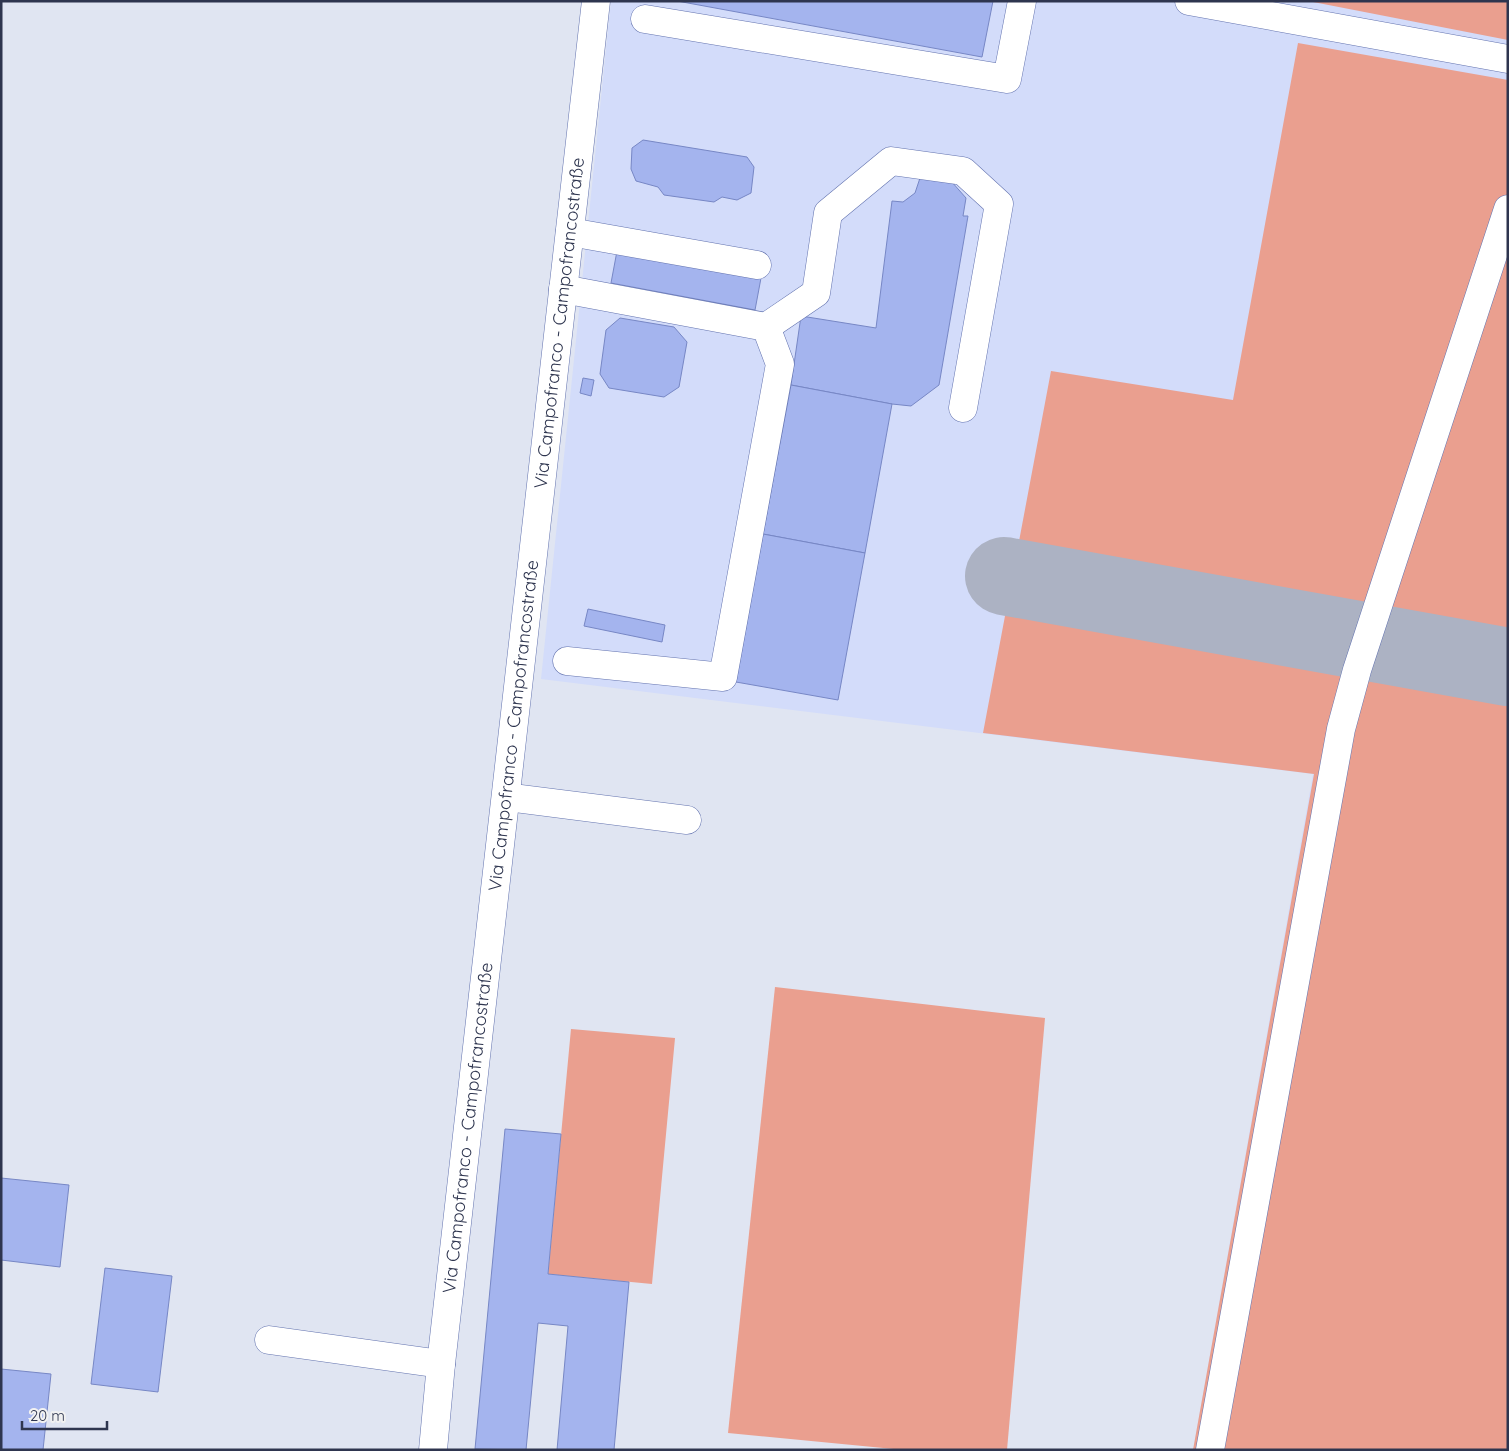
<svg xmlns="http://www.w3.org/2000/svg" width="1509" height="1451" font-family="Quicksand,sans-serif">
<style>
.built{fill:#d3dcfa}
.green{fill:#ea9f8f}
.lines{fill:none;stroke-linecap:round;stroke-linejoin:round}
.taxiway{stroke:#acb2c3;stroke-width:78}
.building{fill:#a4b4ee;stroke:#7787c5}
.minor-casing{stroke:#6373af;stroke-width:29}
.minor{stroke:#fff;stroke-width:28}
.labels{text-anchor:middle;stroke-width:4.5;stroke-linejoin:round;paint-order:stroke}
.street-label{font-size:18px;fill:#2e354f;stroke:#f2f2f2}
</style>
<rect width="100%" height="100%" fill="#e0e5f2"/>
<!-- built -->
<path class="built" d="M 611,1 L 1508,1 L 1508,1450 L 1193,1450 L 1313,774 L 541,679 Z"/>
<!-- green -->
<g class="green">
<path d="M 1308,1 L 1508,1 L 1508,40 Z"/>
<path d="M 1298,43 L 1508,80 L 1508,1450 L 1193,1450 L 1314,774 L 983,733 L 1051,371 L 1233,400 Z"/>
<path d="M 775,987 L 1045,1018 L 1007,1450 L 904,1450 L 728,1433 Z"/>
<path d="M 571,1029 L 675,1038 L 652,1284 L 548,1274 Z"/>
</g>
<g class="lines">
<!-- taxiway -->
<path class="taxiway" d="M 1004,576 L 1508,667"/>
</g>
<!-- building -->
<g class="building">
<path d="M 677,1 L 993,1 L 982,57 Z"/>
<path d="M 643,140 L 747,157 L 754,167 L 751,193 L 737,200 L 722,197 L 714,202 L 664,195 L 658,187 L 636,181 L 631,169 L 632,148 Z"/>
<path d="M 944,173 L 966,198 L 963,216 L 968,216 L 939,385 L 911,406 L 892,404 L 791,385 L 801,316 L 876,328 L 892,201 L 903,202 L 915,193 L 920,178 Z"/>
<path d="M 617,251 L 761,278 L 755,310 L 611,283 Z"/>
<path d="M 620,318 L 674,327 L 687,342 L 679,387 L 664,397 L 609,388 L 600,374 L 606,330 Z"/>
<path d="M 583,378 L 594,380 L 591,396 L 580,393 Z"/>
<path d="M 791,385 L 892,404 L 865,553 L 763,534 Z"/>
<path d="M 763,534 L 865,553 L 838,700 L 736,682 Z"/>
<path d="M 588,609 L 665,625 L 662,642 L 584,626 Z"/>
<path d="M 505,1129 L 561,1134 L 548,1274 L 629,1282 L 614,1450 L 557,1450 L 568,1326 L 538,1323 L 526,1450 L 475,1449 Z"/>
<path d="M 1,1178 L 69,1185 L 60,1267 L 1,1260 Z"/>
<path d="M 105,1268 L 172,1276 L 158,1392 L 91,1384 Z"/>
<path d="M 1,1369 L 51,1374 L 43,1450 L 1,1450 Z"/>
</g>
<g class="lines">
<defs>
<g id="minor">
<path d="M 1189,1 L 1508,59"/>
<path d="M 645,19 L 1007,79 L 1022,1"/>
<path d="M 570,232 L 757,265"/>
<path d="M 563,289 L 766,327 L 780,364 L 723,677 L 567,661"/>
<path d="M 766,327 L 816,293 L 828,213 L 891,161 L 963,171 L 999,204 L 963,408"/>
<path d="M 506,797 L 687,820"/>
<path d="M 269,1340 L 441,1364"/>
<path id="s1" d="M 433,1450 L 441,1364 L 596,1"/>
<path d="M 1210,1450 L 1341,729 L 1357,670 L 1508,209"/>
</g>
</defs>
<!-- minor casing -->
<use href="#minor" class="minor-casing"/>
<!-- minor -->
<use href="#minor" class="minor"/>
</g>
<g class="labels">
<!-- street labels -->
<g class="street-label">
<text dy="6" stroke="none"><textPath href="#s1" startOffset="1134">Via Campofranco - Campofrancostraße</textPath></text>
<text dy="6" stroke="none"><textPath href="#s1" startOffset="729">Via Campofranco - Campofrancostraße</textPath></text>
<text dy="6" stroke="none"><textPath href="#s1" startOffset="324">Via Campofranco - Campofrancostraße</textPath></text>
</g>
</g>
<!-- border -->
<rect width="1509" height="1451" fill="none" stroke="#2e354f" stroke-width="5"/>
<!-- scale -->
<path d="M22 1421v8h85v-8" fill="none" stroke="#2e354f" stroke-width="2.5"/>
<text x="30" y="1421" font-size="15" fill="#2e354f" stroke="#f2f2f2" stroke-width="4" paint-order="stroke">20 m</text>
</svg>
